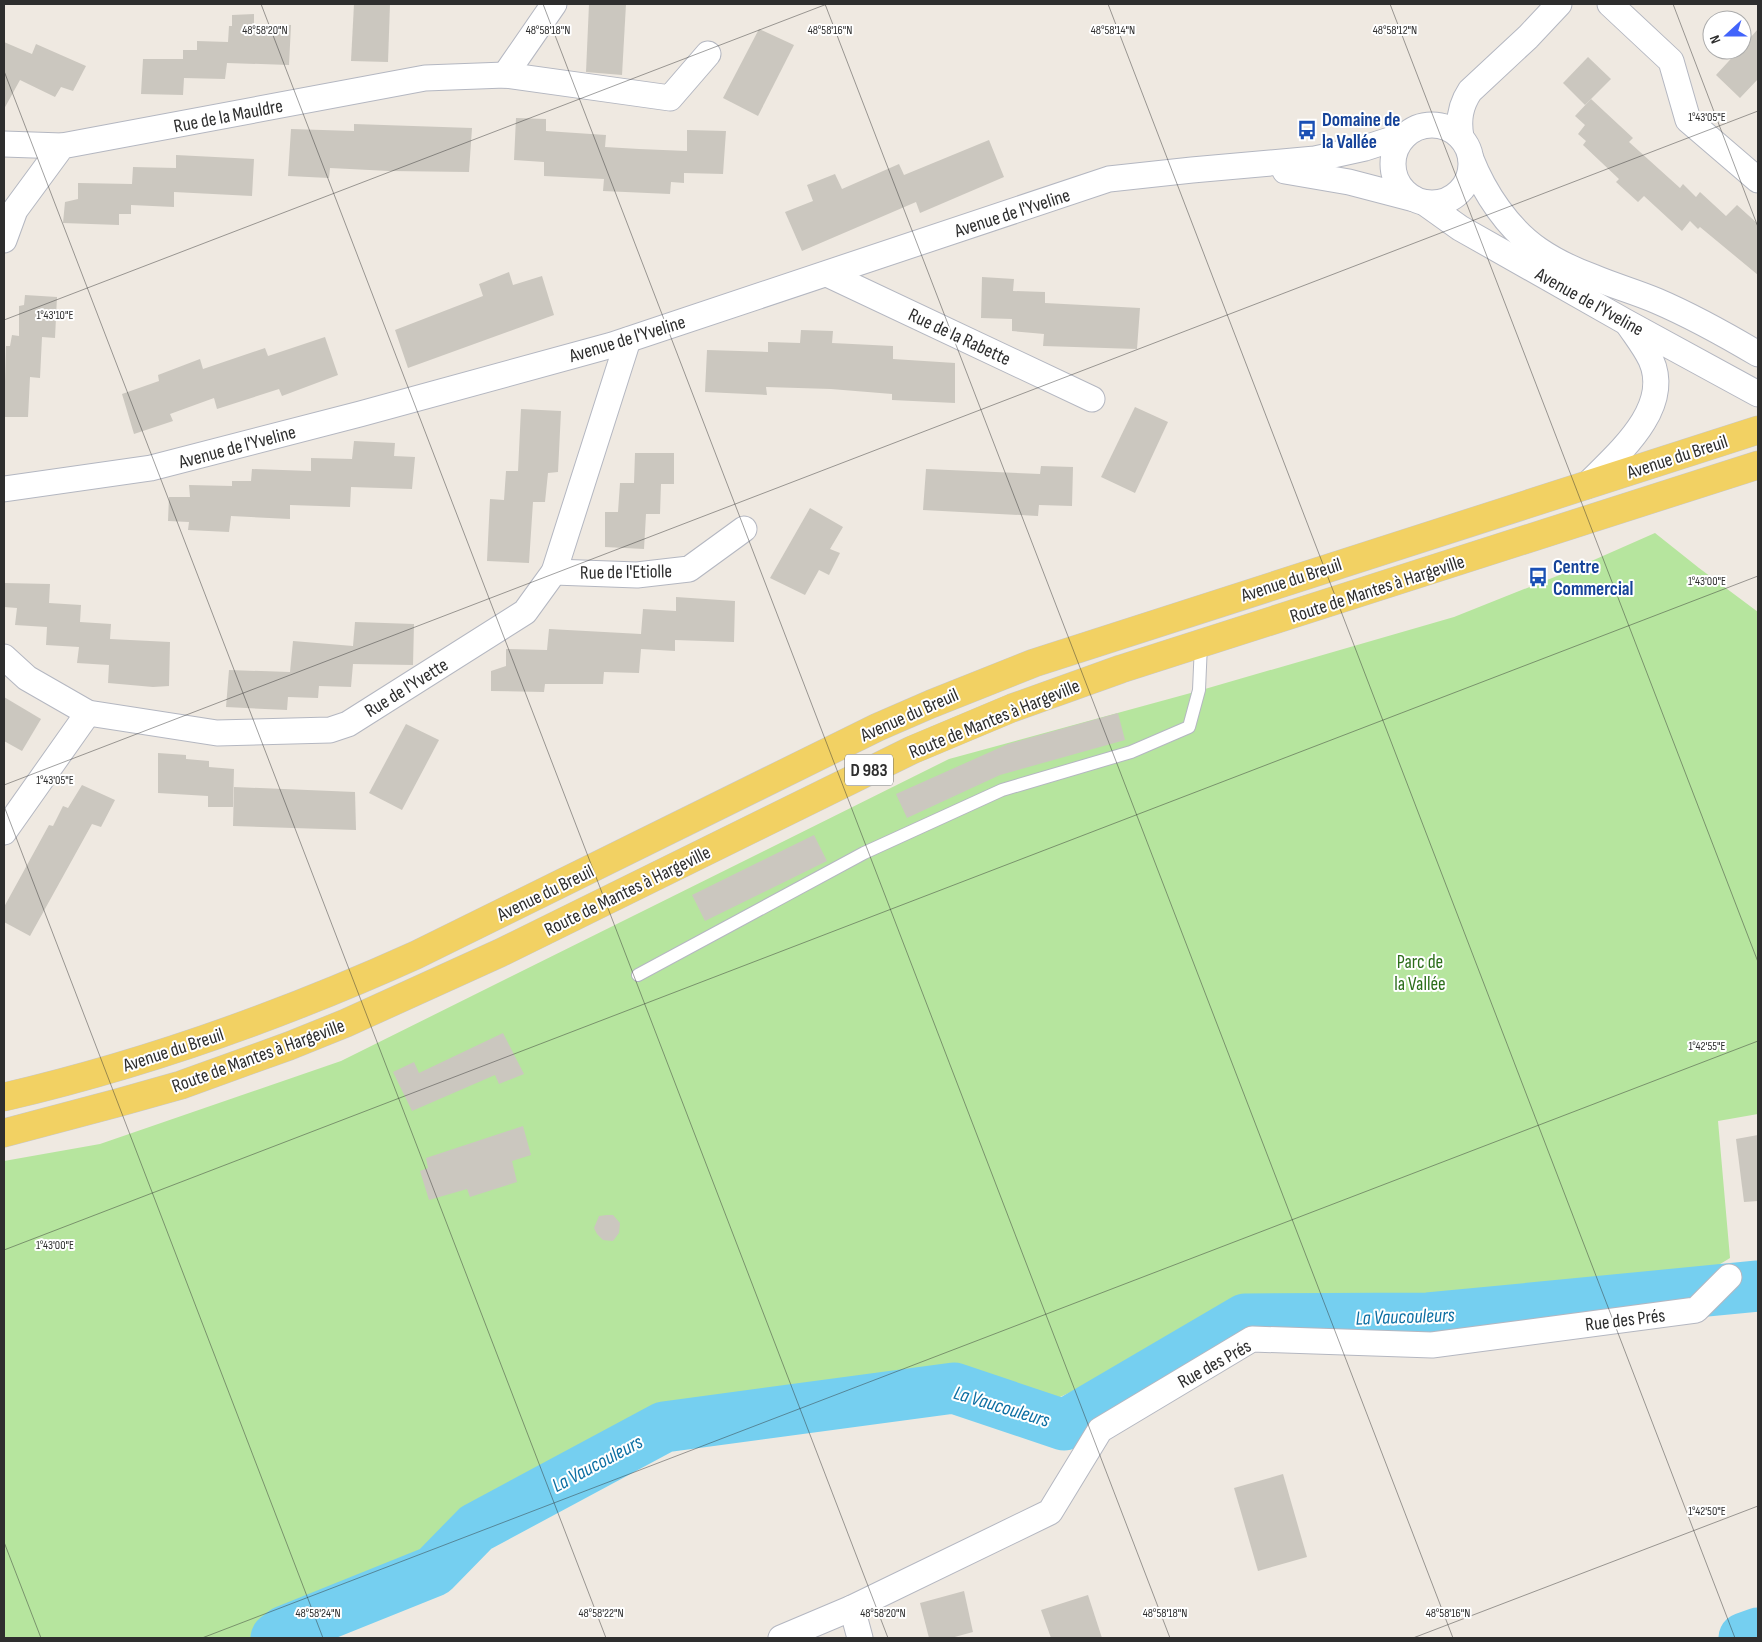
<svg xmlns="http://www.w3.org/2000/svg" width="1762" height="1642" font-family="'Sofia Sans Condensed',sans-serif">
<style>
.green{fill:#b6e59e}
.water{fill:#75cff0}
.lines{fill:none;stroke-linecap:round;stroke-linejoin:round}
.river{stroke:#75cff0;stroke-width:51}
.building{fill:#cbc7bf}
.lane-casing{stroke:#b4b7c1;stroke-width:14}
.street-casing{stroke:#b4b7c1;stroke-width:27}
.primary-casing{stroke:#c9c9c9;stroke-width:29}
.lane{stroke:#fff;stroke-width:12}
.street{stroke:#fff;stroke-width:25}
.primary{stroke:#f2d163;stroke-width:28}
.ticks{fill:none;stroke:#2e2e2e;stroke-width:1;stroke-opacity:0.45}
.labels{text-anchor:middle;stroke-width:4;stroke-linejoin:round;paint-order:stroke}
.shield{fill:#fff;stroke:#6d6d6d;stroke-width:1}
.shield-label{font-size:18px;font-weight:bold;fill:#2e2e2e}
.street-label{font-size:19px;fill:#2e2e2e;stroke:#fff}
.transit-label{font-size:19px;font-weight:bold;fill:#164399;stroke:#fff;text-anchor:start}
.park-label{font-size:19px;fill:#2c6e1b;stroke:#fff}
.water-label{font-size:20px;font-style:italic;fill:#0d6fa3;stroke:#fff}
.ticks-label{font-size:12px;text-anchor:middle;fill:#2e2e2e;stroke:#fff;stroke-width:4;stroke-linejoin:round;paint-order:stroke}
</style>
<rect width="100%" height="100%" fill="#efe9e1"/>
<!-- green -->
<path class="green" d="M 1655,533 L 1699,568 L 1758,612 L 1758,1114 L 1718,1121 L 1730,1258 L 1689,1283 L 1296,1314 L 1217,1324 L 1045,1404 L 940,1375 L 723,1415 L 366,1612 L 315,1638 L 4,1638 L 4,1161 L 100,1144 L 341,1061 L 949,759 L 1198,691 L 1454,617 L 1562,574 Z"/>
<!-- water -->
<path class="water" d="M 1758,1284 L 1758,1301 L 1730,1302 L 1750,1286 Z"/>
<g class="lines">
<!-- river -->
<g class="river">
<path d="M 276,1638 L 285,1631 L 434,1571 L 476,1528 L 664,1427 L 954,1388 L 1064,1425 L 1245,1319 L 1428,1318 L 1758,1286"/>
<path d="M 1744,1638 L 1758,1633"/>
</g>
</g>
<!-- building -->
<g class="building">
<path d="M 354,4 L 390,4 L 388,62 L 351,61 Z"/>
<path d="M 589,4 L 626,4 L 622,75 L 586,72 Z"/>
<path d="M 254,14 L 254,26 L 291,25 L 289,65 L 227,63 L 225,79 L 184,78 L 183,95 L 141,94 L 143,59 L 183,59 L 183,50 L 197,50 L 197,41 L 228,42 L 229,26 L 232,26 L 232,15 Z"/>
<path d="M 759,29 L 794,45 L 758,116 L 723,98 Z"/>
<path d="M 1758,29 L 1758,79 L 1740,98 L 1716,75 L 1739,50 L 1742,50 L 1742,47 Z"/>
<path d="M 4,42 L 32,54 L 36,44 L 86,66 L 73,91 L 61,87 L 55,97 L 20,80 L 4,109 Z"/>
<path d="M 1588,57 L 1611,79 L 1585,105 L 1563,83 Z"/>
<path d="M 1591,99 L 1633,138 L 1629,142 L 1680,188 L 1683,184 L 1696,197 L 1700,192 L 1726,216 L 1737,205 L 1758,224 L 1758,275 L 1700,227 L 1698,229 L 1690,221 L 1682,231 L 1644,196 L 1638,202 L 1616,182 L 1619,179 L 1583,145 L 1586,141 L 1578,134 L 1585,125 L 1575,116 Z"/>
<path d="M 516,118 L 546,119 L 546,131 L 606,135 L 605,147 L 639,149 L 687,151 L 687,130 L 726,131 L 723,174 L 684,173 L 684,183 L 671,182 L 670,194 L 603,191 L 604,179 L 544,176 L 544,162 L 514,160 Z"/>
<path d="M 354,124 L 472,128 L 469,172 L 389,171 L 330,168 L 329,178 L 288,176 L 291,129 L 354,131 Z"/>
<path d="M 989,140 L 1004,177 L 920,213 L 916,202 L 802,251 L 785,212 L 813,201 L 807,185 L 835,174 L 842,189 L 899,164 L 904,175 Z"/>
<path d="M 176,155 L 254,159 L 252,196 L 174,192 L 174,207 L 131,205 L 131,214 L 119,214 L 119,225 L 63,223 L 65,202 L 78,199 L 78,183 L 132,184 L 133,167 L 176,168 Z"/>
<path d="M 509,272 L 513,285 L 542,276 L 554,315 L 408,368 L 395,330 L 483,296 L 479,284 Z"/>
<path d="M 982,277 L 1014,279 L 1013,291 L 1045,292 L 1045,303 L 1140,308 L 1137,349 L 1043,346 L 1044,334 L 1012,331 L 1012,319 L 981,318 Z"/>
<path d="M 25,295 L 57,297 L 55,338 L 42,337 L 40,378 L 30,377 L 28,417 L 4,417 L 6,346 L 10,346 L 12,335 L 19,336 L 19,306 L 24,305 Z"/>
<path d="M 801,330 L 833,331 L 832,343 L 893,346 L 893,359 L 955,363 L 955,403 L 892,400 L 892,394 L 831,389 L 766,387 L 767,395 L 705,392 L 707,350 L 768,352 L 768,342 L 800,343 Z"/>
<path d="M 325,337 L 338,375 L 282,396 L 279,389 L 217,409 L 214,398 L 170,414 L 173,421 L 134,434 L 122,394 L 159,381 L 158,375 L 200,359 L 203,369 L 265,348 L 268,356 Z"/>
<path d="M 1135,407 L 1168,422 L 1135,493 L 1101,477 Z"/>
<path d="M 521,409 L 561,411 L 558,472 L 548,473 L 545,502 L 533,502 L 529,563 L 487,561 L 490,499 L 504,500 L 506,471 L 518,471 Z"/>
<path d="M 354,441 L 395,443 L 394,456 L 415,457 L 412,489 L 351,487 L 350,507 L 290,505 L 290,519 L 231,516 L 229,532 L 188,530 L 189,522 L 168,521 L 169,497 L 190,497 L 189,485 L 232,486 L 232,481 L 251,481 L 252,469 L 311,471 L 311,458 L 352,459 Z"/>
<path d="M 635,453 L 674,453 L 674,484 L 661,484 L 660,514 L 646,514 L 644,549 L 605,547 L 605,512 L 618,512 L 620,483 L 634,483 Z"/>
<path d="M 1041,466 L 1073,467 L 1072,506 L 1039,505 L 1038,516 L 923,510 L 926,469 L 1040,474 Z"/>
<path d="M 810,508 L 843,527 L 830,549 L 840,553 L 829,575 L 819,570 L 805,595 L 770,578 Z"/>
<path d="M 4,583 L 50,584 L 49,603 L 81,605 L 80,622 L 111,624 L 110,639 L 170,642 L 169,686 L 153,687 L 108,683 L 109,665 L 77,663 L 79,647 L 46,645 L 47,627 L 15,625 L 17,608 L 4,607 Z"/>
<path d="M 676,597 L 735,601 L 734,642 L 675,640 L 675,651 L 641,649 L 639,673 L 604,672 L 603,684 L 545,684 L 544,692 L 491,691 L 491,671 L 506,666 L 506,649 L 547,650 L 549,629 L 641,634 L 643,609 L 676,611 Z"/>
<path d="M 355,622 L 414,624 L 413,665 L 353,664 L 351,687 L 319,686 L 318,698 L 288,697 L 287,710 L 226,707 L 229,670 L 290,672 L 293,641 L 353,646 Z"/>
<path d="M 4,697 L 41,719 L 22,751 L 4,741 Z"/>
<path d="M 1118,713 L 1125,740 L 1000,775 L 907,818 L 896,794 L 1008,744 Z"/>
<path d="M 406,724 L 439,740 L 402,810 L 369,793 Z"/>
<path d="M 158,753 L 186,755 L 186,759 L 209,761 L 209,767 L 234,769 L 233,807 L 208,807 L 208,796 L 158,793 Z"/>
<path d="M 82,785 L 115,800 L 101,827 L 92,824 L 30,936 L 4,922 L 4,907 L 49,825 L 53,826 L 63,806 L 68,808 Z"/>
<path d="M 234,787 L 355,792 L 356,830 L 233,826 Z"/>
<path d="M 814,835 L 827,861 L 705,921 L 692,895 Z"/>
<path d="M 503,1033 L 524,1074 L 499,1084 L 495,1075 L 412,1111 L 393,1072 L 414,1062 L 419,1073 Z"/>
<path d="M 523,1126 L 531,1155 L 512,1161 L 517,1182 L 470,1197 L 467,1189 L 429,1200 L 420,1171 L 428,1168 L 426,1158 Z"/>
<path d="M 1758,1135 L 1758,1201 L 1744,1202 L 1736,1139 Z"/>
<path d="M 607,1215 L 613,1215 L 620,1223 L 619,1233 L 613,1241 L 603,1240 L 597,1234 L 594,1228 L 599,1216 Z"/>
<path d="M 1283,1474 L 1307,1557 L 1258,1571 L 1234,1488 Z"/>
<path d="M 964,1591 L 973,1632 L 951,1638 L 929,1638 L 920,1603 Z"/>
<path d="M 1088,1595 L 1102,1638 L 1051,1638 L 1041,1610 Z"/>
</g>
<g class="lines">
<defs>
<path id="lane" d="M 638,975 L 864,853 L 1002,790 L 1131,752 L 1189,727 L 1199,690 L 1201,644"/>
<g id="street">
<path d="M 1610,4 L 1671,61 L 1688,120 L 1758,180"/>
<path d="M 505,75 L 554,4"/>
<circle cx="1432" cy="164" r="39"/>
<path d="M 1461,137 C 1458,120 1460,106 1470,91 L 1528,37 L 1559,4"/>
<path d="M 4,144 L 62,146"/>
<path d="M 1471,159 C 1484,192 1508,229 1539,250 C 1555,261 1574,270 1593,277 C 1614,286 1636,292 1657,301 C 1692,316 1726,335 1758,354"/>
<path d="M 1285,171 L 1349,182 L 1414,199"/>
<path d="M 1425,203 L 1460,228 L 1626,322 L 1758,394"/>
<path d="M 4,240 L 15,210 L 62,146 L 425,78 L 505,75 L 670,98 L 708,54"/>
<path d="M 827,274 L 1092,399"/>
<path d="M 1586,486 C 1616,455 1673,409 1651,360 C 1645,347 1636,336 1628,324"/>
<path d="M 4,489 L 151,468 L 360,414 L 612,345 L 1109,179 L 1192,170 L 1315,159 L 1365,148 L 1405,135"/>
<path d="M 554,572 L 637,575 L 689,569 L 744,529"/>
<path d="M 4,657 L 27,678 L 88,713 L 217,733 L 330,730 L 348,724 L 525,612 L 554,572 L 628,340"/>
<path d="M 4,832 L 88,713"/>
<path d="M 852,1608 L 860,1638"/>
<path d="M 781,1638 L 852,1608 L 1050,1512 L 1100,1430 L 1252,1339 L 1432,1345 L 1696,1310 L 1729,1277"/>
</g>
<g id="primary">
<path d="M 4,1097 C 146,1064 283,1015 416,955 L 878,727 L 931,704 L 1034,663 L 1758,430"/>
<path d="M 4,1133 L 117,1103 L 181,1085 L 289,1046 L 346,1023 L 500,953 L 912,750 L 1012,708 L 1121,669 L 1758,465"/>
</g>
</defs>
<!-- lane casing -->
<use href="#lane" class="lane-casing"/>
<!-- street casing -->
<use href="#street" class="street-casing"/>
<!-- primary casing -->
<use href="#primary" class="primary-casing"/>
<!-- lane -->
<use href="#lane" class="lane"/>
<!-- street -->
<use href="#street" class="street"/>
<!-- primary -->
<use href="#primary" class="primary"/>
</g>
<!-- ticks -->
<path class="ticks" d="M 261,4 L 888,1638M 543,4 L 1170,1638M 825,4 L 1453,1638M 1108,4 L 1735,1638M 1390,4 L 1758,962M 1673,4 L 1758,227M 4,71 L 606,1638M 4,320 L 827,4M 4,785 L 1758,111M 4,806 L 323,1638M 4,1250 L 1758,576M 4,1542 L 41,1638M 202,1638 L 1758,1041M 1413,1638 L 1758,1506"/>
<!-- icons -->
<defs>
<symbol id="bus-bare" viewBox="-9 -9 18 18"><path d="M-5-6H5V4H4V6H2V4H-2V6H-4V4H-5ZM-3.5-4V0h7V-4ZM-3.5 1.2v1.5H-2V1.2ZM2 1.2v1.5H3.5V1.2Z" fill="#1a4fb4" stroke="#fff" stroke-width="2.5" paint-order="stroke"/></symbol>
</defs>
<g fill-rule="evenodd">
<use href="#bus-bare" x="1293" y="116" width="28" height="28"/>
<use href="#bus-bare" x="1524" y="563" width="28" height="28"/>
</g>
<g class="labels">
<!-- shield labels -->
<rect class="shield" x="845" y="754.5" width="48" height="31" rx="4"/>
<g class="shield-label">
<text x="869" y="776">D 983</text>
</g>
<!-- street labels -->
<g class="street-label">
<text transform="translate(228 115) rotate(-11)" y="7">Rue de la Mauldre</text>
<text transform="translate(1012 212) rotate(-18)" y="7">Avenue de l'Yveline</text>
<text transform="translate(1590 301) rotate(29)" y="7">Avenue de l'Yveline</text>
<text transform="translate(960 336) rotate(25)" y="7">Rue de la Rabette</text>
<text transform="translate(627 338) rotate(-17)" y="7">Avenue de l'Yveline</text>
<text transform="translate(237 446) rotate(-15)" y="7">Avenue de l'Yveline</text>
<text transform="translate(1677 456) rotate(-18)" y="7">Avenue du Breuil</text>
<text transform="translate(626 571) rotate(-1)" y="7">Rue de l'Etiolle</text>
<text transform="translate(1291 579) rotate(-18)" y="7">Avenue du Breuil</text>
<text transform="translate(1377 588) rotate(-18)" y="7">Route de Mantes à Hargeville</text>
<text transform="translate(406 687) rotate(-32)" y="7">Rue de l'Yvette</text>
<text transform="translate(909 714) rotate(-24)" y="7">Avenue du Breuil</text>
<text transform="translate(994 718) rotate(-22)" y="7">Route de Mantes à Hargeville</text>
<text transform="translate(627 890) rotate(-26)" y="7">Route de Mantes à Hargeville</text>
<text transform="translate(545 892) rotate(-26)" y="7">Avenue du Breuil</text>
<text transform="translate(173 1049) rotate(-18)" y="7">Avenue du Breuil</text>
<text transform="translate(258 1055) rotate(-20)" y="7">Route de Mantes à Hargeville</text>
<text transform="translate(1625 1319) rotate(-7)" y="7">Rue des Prés</text>
<text transform="translate(1214 1363) rotate(-29)" y="7">Rue des Prés</text>
</g>
<!-- transit labels -->
<g class="transit-label">
<text x="1322" y="126">Domaine de<tspan x="1322" dy="22">la Vallée</tspan></text>
<text x="1553" y="573">Centre<tspan x="1553" dy="22">Commercial</tspan></text>
</g>
<!-- park labels -->
<g class="park-label">
<text x="1420" y="968">Parc de<tspan x="1420" dy="22">la Vallée</tspan></text>
</g>
<!-- water labels -->
<g class="water-label">
<text transform="translate(1405 1316) rotate(-2)" y="7">La Vaucouleurs</text>
<text transform="translate(1002 1406) rotate(17)" y="7">La Vaucouleurs</text>
<text transform="translate(597 1463) rotate(-28)" y="7">La Vaucouleurs</text>
</g>
</g>
<g class="ticks-label">
<text x="265" y="34">48°58'20"N</text>
<text x="548" y="34">48°58'18"N</text>
<text x="830" y="34">48°58'16"N</text>
<text x="1113" y="34">48°58'14"N</text>
<text x="1395" y="34">48°58'12"N</text>
<text x="1707" y="121">1°43'05"E</text>
<text x="55" y="319">1°43'10"E</text>
<text x="1707" y="585">1°43'00"E</text>
<text x="55" y="784">1°43'05"E</text>
<text x="1707" y="1050">1°42'55"E</text>
<text x="55" y="1249">1°43'00"E</text>
<text x="1707" y="1515">1°42'50"E</text>
<text x="318" y="1617">48°58'24"N</text>
<text x="601" y="1617">48°58'22"N</text>
<text x="883" y="1617">48°58'20"N</text>
<text x="1165" y="1617">48°58'18"N</text>
<text x="1448" y="1617">48°58'16"N</text>
</g>
<!-- border -->
<rect width="1762" height="1642" fill="none" stroke="#2e2e2e" stroke-width="10"/>
<!-- north arrow -->
<g transform="translate(1727 35) rotate(249)"><circle r="24" fill="#ffffff" stroke="#ababab"/>
<path d="M0-4L9 19L0 12L-9 19Z" fill="#4264fb"/>
<text y="-8" font-size="14" font-weight="bold" text-anchor="middle" fill="#2e2e2e">N</text>
</g>
</svg>
